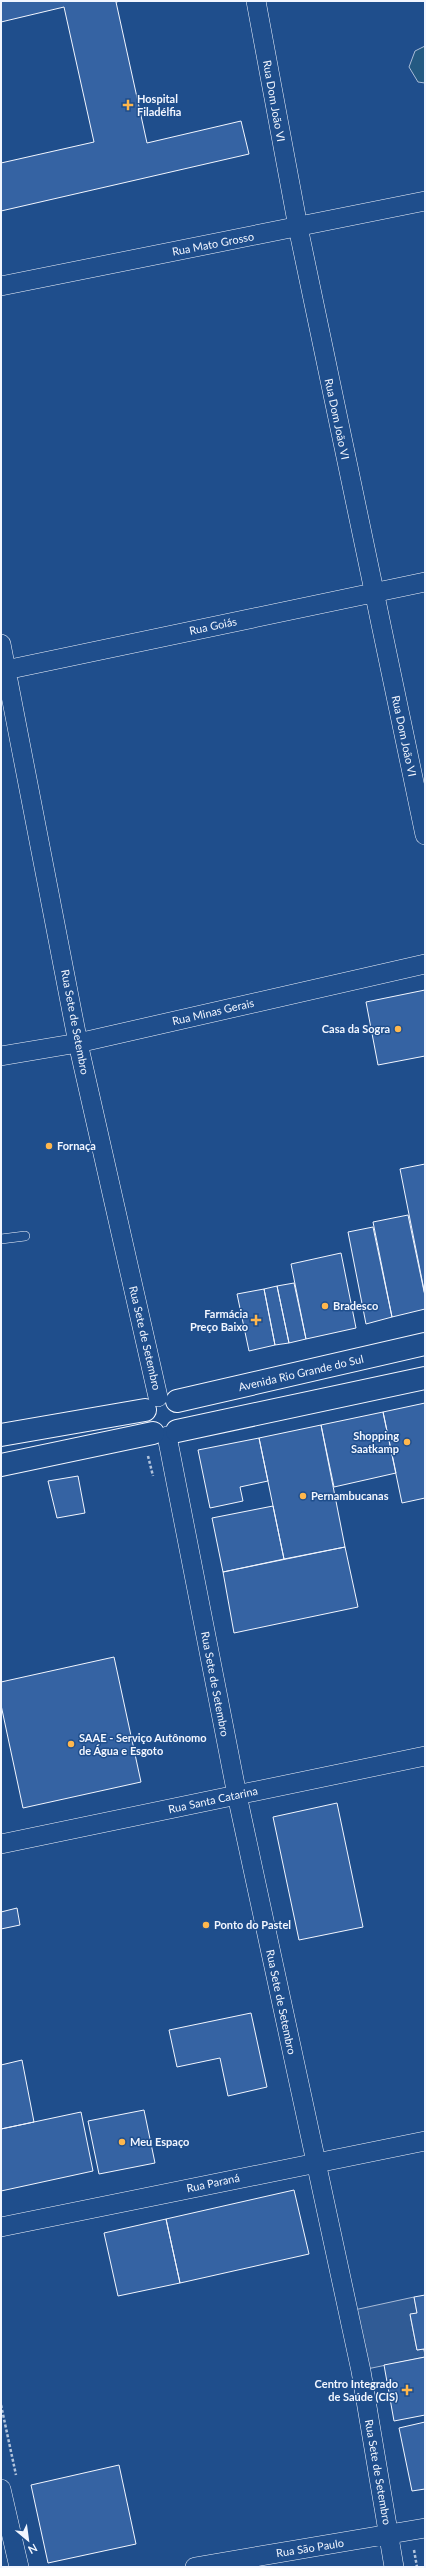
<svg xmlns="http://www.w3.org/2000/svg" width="426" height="2568" font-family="Lato,sans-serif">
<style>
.green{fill:#245a82;stroke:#a8bbd7}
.parking{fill:#305b95;stroke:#a8bbd7}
.building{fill:#3563a3;stroke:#f2f6ff}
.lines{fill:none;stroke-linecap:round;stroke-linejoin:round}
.lane-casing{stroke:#f2f6ff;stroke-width:10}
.street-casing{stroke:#f2f6ff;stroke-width:20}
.primary-casing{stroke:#f2f6ff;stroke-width:24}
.path{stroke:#b3c4dc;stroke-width:2.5;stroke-dasharray:3 2;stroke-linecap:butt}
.lane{stroke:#1f4e8c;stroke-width:9}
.street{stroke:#1f4e8c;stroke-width:19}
.primary{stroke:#1f4e8c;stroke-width:22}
.poi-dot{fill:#ffb74d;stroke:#1f4e8c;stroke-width:1.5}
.labels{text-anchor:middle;stroke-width:3;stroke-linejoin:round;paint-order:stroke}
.poi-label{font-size:11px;font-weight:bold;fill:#f2f6ff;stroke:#1f4e8c;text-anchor:start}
.street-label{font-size:11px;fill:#f2f6ff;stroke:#1f4e8c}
</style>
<rect width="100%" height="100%" fill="#1f4e8c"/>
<path class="green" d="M425 46V83L418 82 409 67 415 51Z"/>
<path class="parking" d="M414 2297 417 2313 410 2315 417 2350 424 2349 425 2357 367 2369 354 2310Z"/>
<path class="building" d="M1 1H121L116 2 147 143 241 121 249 154 1 211V163L94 142 64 7 1 22Z
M425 990V1056L378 1065 366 1002Z
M425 1164V1295L400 1169Z
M408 1215 425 1296V1309L392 1317 373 1222Z
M373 1227 392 1317 366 1324 348 1232Z
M341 1253 356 1328 306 1339 291 1264Z
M294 1283 306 1339 289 1343 277 1286Z
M277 1286 289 1343 275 1345 264 1289Z
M264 1289 275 1345 249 1351 237 1294Z
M425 1403V1498L402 1503 383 1412Z
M383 1412 396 1473 334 1487 321 1425Z
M321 1425 345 1547 284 1559 259 1438Z
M259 1438 268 1481 240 1487 243 1501 210 1508 198 1450Z
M78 1476 85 1513 57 1518 48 1481Z
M273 1506 284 1559 223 1572 212 1518Z
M345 1547 358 1607 234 1633 223 1572Z
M114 1657 141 1782 23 1808 1 1705V1682Z
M337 1803 363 1927 299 1940 273 1817Z
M17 1908 20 1925 1 1929V1912Z
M251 2013 267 2087 228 2096 220 2058 177 2067 169 2030Z
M22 2060 34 2122 1 2129V2065Z
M144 2110 155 2163 99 2174 88 2121Z
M81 2112 93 2171 1 2191V2129Z
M294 2190 309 2254 180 2283 166 2219Z
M166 2219 180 2283 118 2296 104 2233Z
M425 2295V2355L424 2349 417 2350 410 2314 417 2313 414 2297Z
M425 2357V2415L394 2421 384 2365Z
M425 2422V2489L412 2491 399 2428Z
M119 2465 136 2544 48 2563 31 2485Z"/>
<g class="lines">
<g class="lane-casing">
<path id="lane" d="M1 1239 25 1236"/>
</g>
<g class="street-casing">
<path id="street" d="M256 1 298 227 425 835
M1 286 425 201
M1 644 78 1043 158 1397
M1 671 425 582
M1 1056 78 1043 425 964
M167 1436 237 1795 361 2371 394 2567
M1 1844 425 1756
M1 2227 425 2141
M1 2489 19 2567
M195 2567 425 2528"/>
</g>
<g class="primary-casing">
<path id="primary" d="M177 1401 425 1344
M177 1431 425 1378
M1 1435 145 1410
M1 1465 153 1433"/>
</g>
<path class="path" d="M148 1456 153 1476
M1 2405 16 2475
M414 2550 417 2567"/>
<use href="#lane" class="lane"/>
<use href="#street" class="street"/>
<use href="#primary" class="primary"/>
</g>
<g class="poi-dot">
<path d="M126 99h4v4h4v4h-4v4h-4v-4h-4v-4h4z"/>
<circle cx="398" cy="1029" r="4"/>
<circle cx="49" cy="1146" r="4"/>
<circle cx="325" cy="1306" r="4"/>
<path d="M254 1314h4v4h4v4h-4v4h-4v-4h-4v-4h4z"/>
<circle cx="407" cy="1442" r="4"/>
<circle cx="303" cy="1496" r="4"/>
<circle cx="71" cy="1744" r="4"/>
<circle cx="206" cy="1925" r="4"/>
<circle cx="122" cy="2142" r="4"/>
<path d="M405 2384h4v4h4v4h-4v4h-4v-4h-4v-4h4z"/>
</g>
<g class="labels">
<g class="poi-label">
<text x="137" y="103">Hospital<tspan x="137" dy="13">Filadélfia</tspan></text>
<text x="390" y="1033" text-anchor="end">Casa da Sogra</text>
<text x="57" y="1150">Fornaça</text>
<text x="333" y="1310">Bradesco</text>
<text x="248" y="1318" text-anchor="end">Farmácia<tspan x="248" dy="13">Preço Baixo</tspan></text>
<text x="399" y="1440" text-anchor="end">Shopping<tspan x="399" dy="13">Saatkamp</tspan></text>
<text x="311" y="1500">Pernambucanas</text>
<text x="79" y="1742">SAAE - Serviço Autônomo<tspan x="79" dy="13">de Água e Esgoto</tspan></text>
<text x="214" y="1929">Ponto do Pastel</text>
<text x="130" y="2146">Meu Espaço</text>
<text x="398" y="2388" text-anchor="end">Centro Integrado<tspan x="398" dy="13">de Saúde (CIS)</tspan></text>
</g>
<g class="street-label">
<text transform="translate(274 101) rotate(80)" y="4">Rua Dom João VI</text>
<text transform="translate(213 244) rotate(-11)" y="4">Rua Mato Grosso</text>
<text transform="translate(337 419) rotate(78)" y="4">Rua Dom João VI</text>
<text transform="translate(213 626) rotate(-12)" y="4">Rua Goiás</text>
<text transform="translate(404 736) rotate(78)" y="4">Rua Dom João VI</text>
<text transform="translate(213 1012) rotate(-13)" y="4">Rua Minas Gerais</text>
<text transform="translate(75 1022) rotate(79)" y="4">Rua Sete de Setembro</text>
<text transform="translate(145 1338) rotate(77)" y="4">Rua Sete de Setembro</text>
<text transform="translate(301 1373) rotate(-13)" y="4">Avenida Rio Grande do Sul</text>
<text transform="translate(215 1684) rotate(79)" y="4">Rua Sete de Setembro</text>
<text transform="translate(213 1800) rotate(-12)" y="4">Rua Santa Catarina</text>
<text transform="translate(281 2002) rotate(78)" y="4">Rua Sete de Setembro</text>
<text transform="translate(213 2183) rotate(-12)" y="4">Rua Paraná</text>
<text transform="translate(378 2472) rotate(80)" y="4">Rua Sete de Setembro</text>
<text transform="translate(310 2548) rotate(-9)" y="4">Rua São Paulo</text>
</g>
</g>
<rect width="426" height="2568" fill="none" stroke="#f2f6ff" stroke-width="4"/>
<g transform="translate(28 2540) rotate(151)" stroke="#1f4e8c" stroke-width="3" paint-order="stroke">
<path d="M0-3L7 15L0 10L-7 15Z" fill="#f2f6ff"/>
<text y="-6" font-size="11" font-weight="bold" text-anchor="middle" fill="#f2f6ff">N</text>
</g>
</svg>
